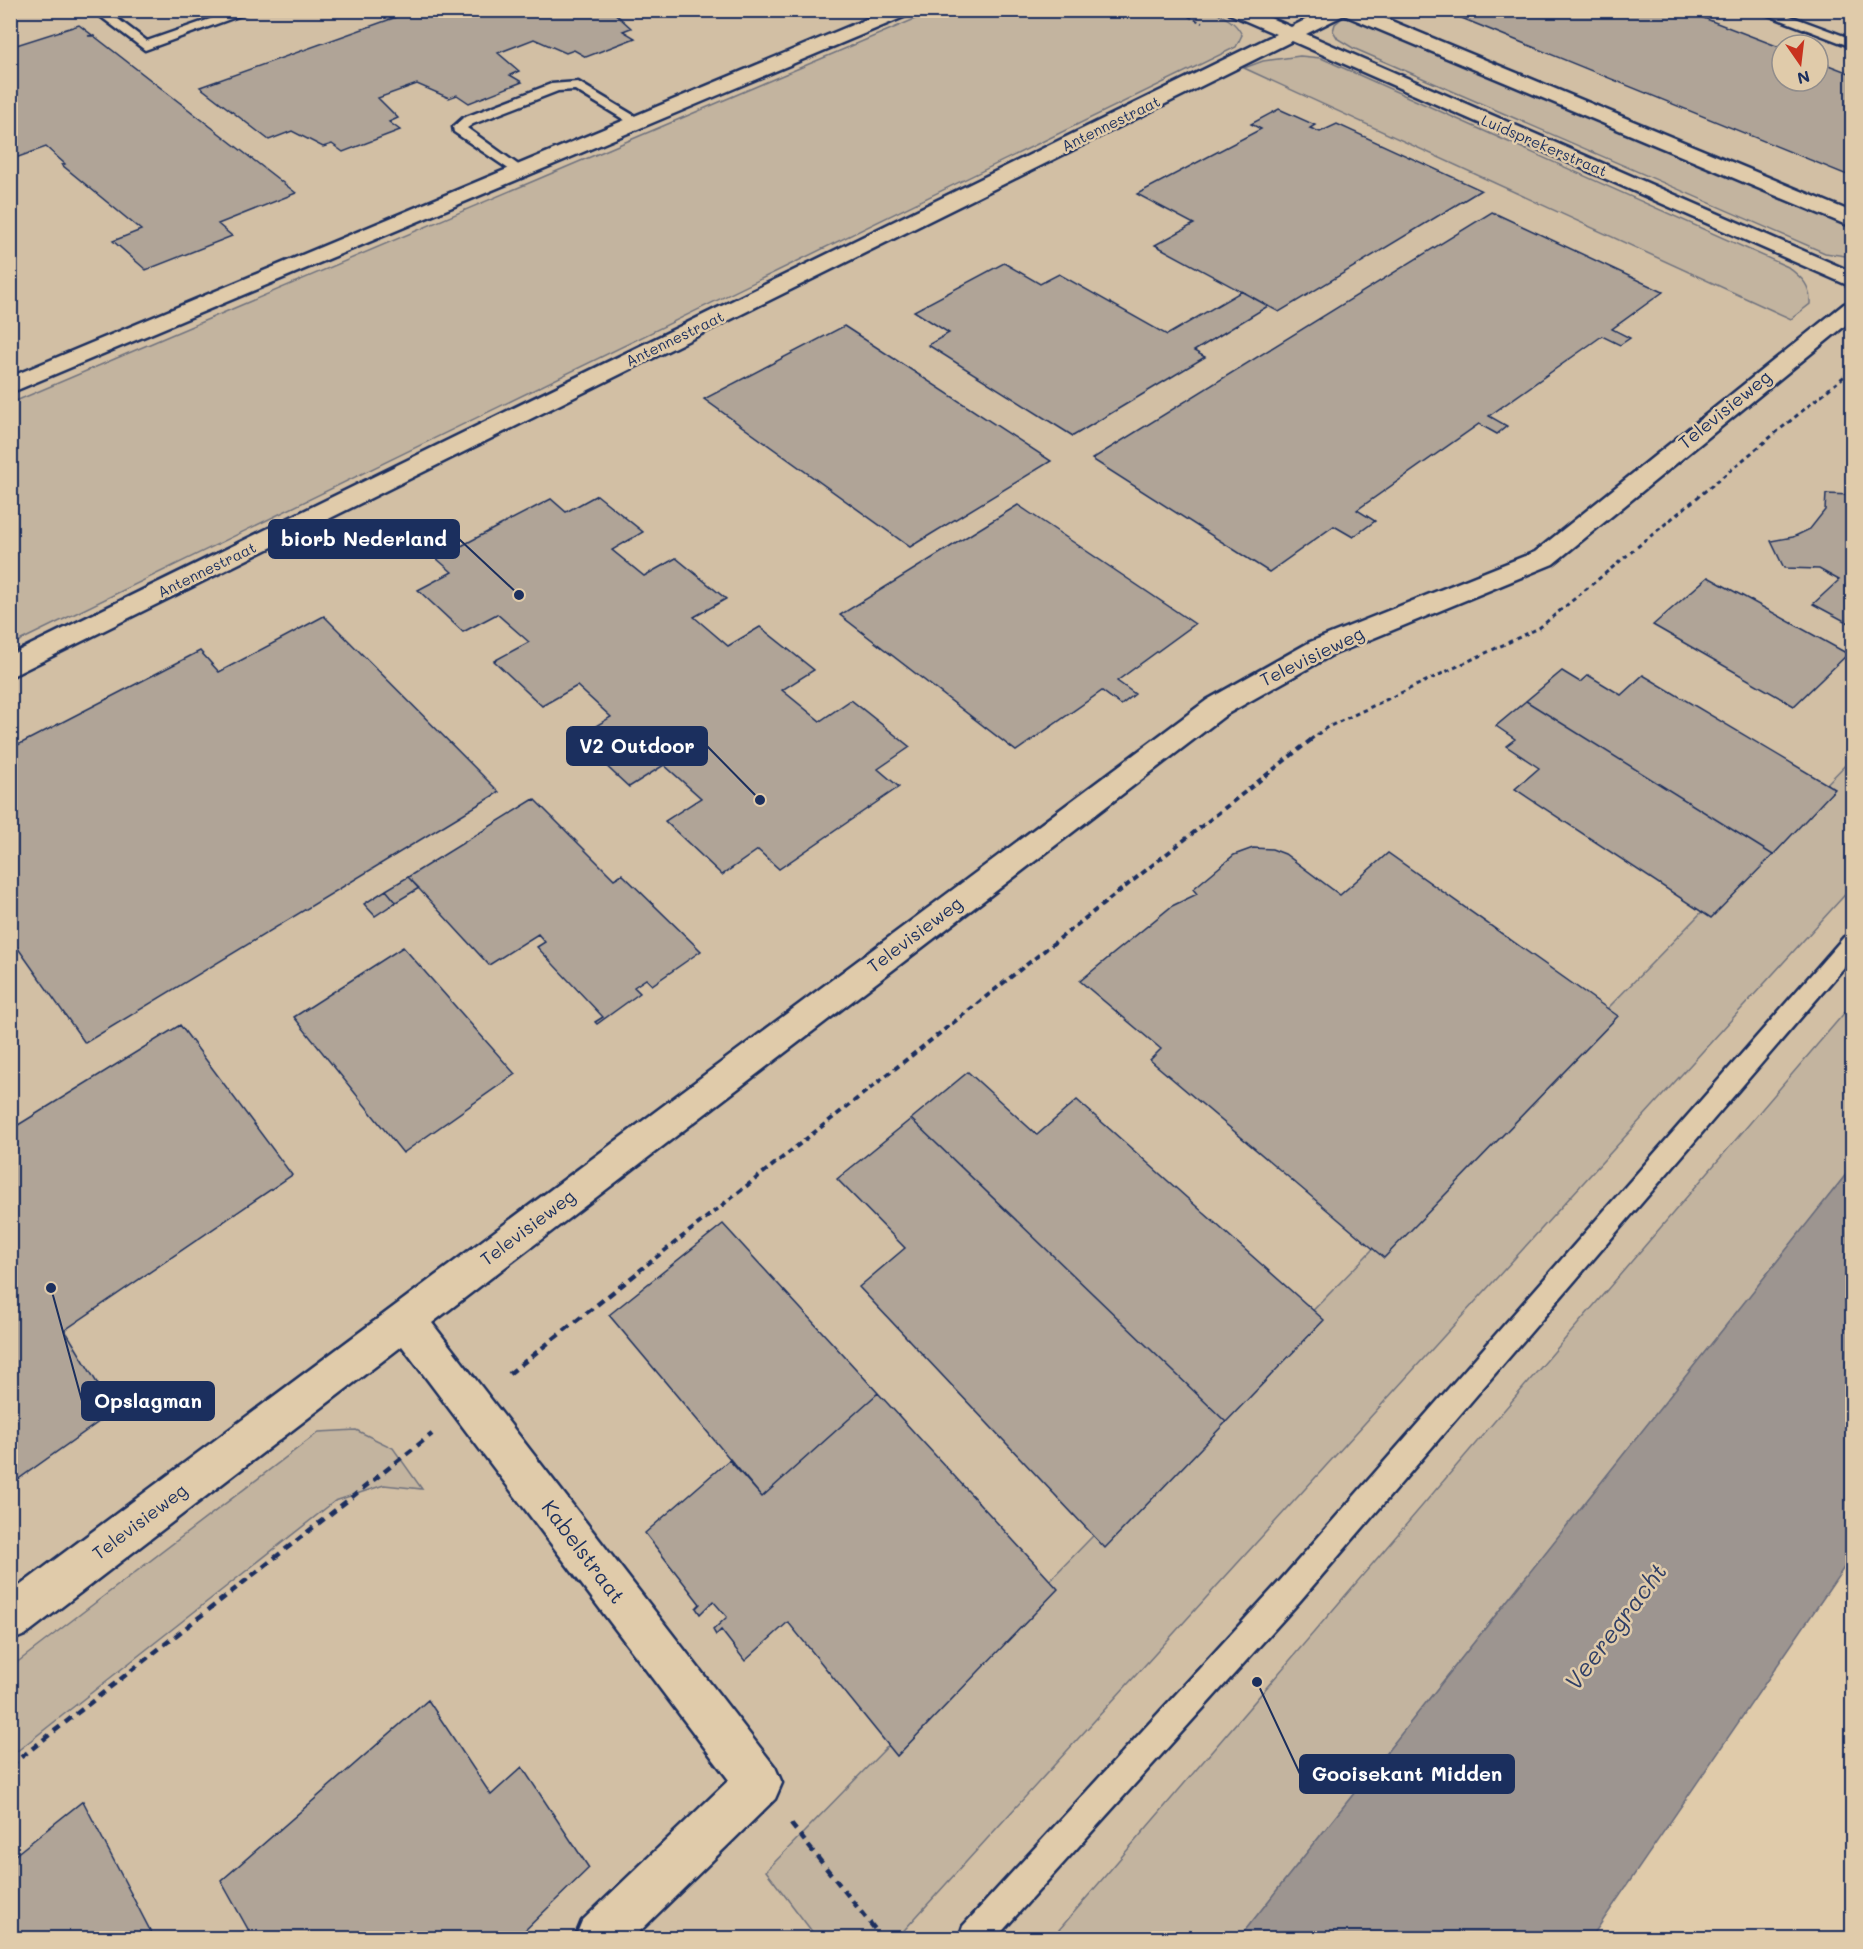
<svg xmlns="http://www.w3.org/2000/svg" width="1863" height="1949" font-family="Mali,sans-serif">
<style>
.built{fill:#d2bfa4;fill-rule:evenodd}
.green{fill:#c3b49f;stroke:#6f727e;stroke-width:1.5}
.water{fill:#9d9590;stroke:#696c7c;stroke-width:1.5}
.building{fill:#b0a497;stroke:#1b2f5e;stroke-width:1.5}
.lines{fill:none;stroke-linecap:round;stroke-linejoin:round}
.service-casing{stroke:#1b2f5e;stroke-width:5}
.minor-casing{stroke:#1b2f5e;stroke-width:5}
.tertiary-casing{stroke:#1b2f5e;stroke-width:5}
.path-far3{stroke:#1b2f5e;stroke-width:2;stroke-dasharray:4 3;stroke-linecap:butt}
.path-far2{stroke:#1b2f5e;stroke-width:3;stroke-dasharray:4.5 4;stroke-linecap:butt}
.path-far1{stroke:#1b2f5e;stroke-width:4;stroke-dasharray:6 4.5;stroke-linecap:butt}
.path{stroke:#1b2f5e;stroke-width:4.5;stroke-dasharray:8 6;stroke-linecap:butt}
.service{fill:#e0cbaa;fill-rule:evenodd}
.minor{fill:#e0cbaa;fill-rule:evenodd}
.tertiary{fill:#e0cbaa;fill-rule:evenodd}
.labels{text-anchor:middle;stroke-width:5;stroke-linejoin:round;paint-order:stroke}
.far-street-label{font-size:15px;fill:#1b2f5e;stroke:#e0cbaa}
.street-label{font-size:18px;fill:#1b2f5e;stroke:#e0cbaa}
.near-street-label{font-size:21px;fill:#1b2f5e;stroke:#e0cbaa}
.near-water-label{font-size:24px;font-style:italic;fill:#2e3e66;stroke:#e0cbaa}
.leader{fill:none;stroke:#1b2f5e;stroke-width:2}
.callout-dot{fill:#1b2f5e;stroke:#e0cbaa;stroke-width:2}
.callout{fill:#1b2f5e;stroke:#1b2f5e;stroke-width:2}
.callout-label{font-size:20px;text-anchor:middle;font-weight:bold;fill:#fff}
</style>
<rect width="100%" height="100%" fill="#e0cbaa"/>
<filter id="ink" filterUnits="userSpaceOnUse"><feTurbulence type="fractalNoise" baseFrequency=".0167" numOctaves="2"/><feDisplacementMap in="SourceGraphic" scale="12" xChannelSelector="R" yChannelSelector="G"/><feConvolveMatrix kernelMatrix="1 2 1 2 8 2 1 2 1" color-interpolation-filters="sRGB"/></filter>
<g filter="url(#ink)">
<path class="built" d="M11 11H1852V1207L1272 1938H11ZM1782 45H1818V81H1782Z"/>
<path class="green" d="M936 10 1211 11C1224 16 1236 22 1242 35L1236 47 11 645V403Z
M1347 14 1378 22 1852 226V257L1825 253 1353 48 1338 39 1333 31 1335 24Z
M1300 56 1321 58 1788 267C1802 278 1811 285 1810 304L1791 319 1244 68 1263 61Z
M1852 758V887L897 1938H817L766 1871Z
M1852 1004V1167L1239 1938H1052Z
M356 1430 393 1448 422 1489 384 1485 335 1501 11 1756V1667L319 1432Z"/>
<path class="water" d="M1852 1167V1556L1591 1938H1239Z"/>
<path class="building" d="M416 10H611L631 28 623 31 635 38 586 57 574 50 566 53 534 39 498 53 519 71 510 75 522 82 469 103 457 95 449 98 417 84 378 98 398 118 389 122 400 130 343 152 332 144 323 147 292 131 269 140 200 87Z
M676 10H704L688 17Z
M1442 10H1683L1782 48V81H1818V61L1852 74V177Z
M79 25 92 35 88 36H94L296 193 218 224 232 236 146 270 113 241 141 230 62 165 65 164 46 147 10 160V47Z
M1279 109 1315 125 1310 128 1320 132 1337 124 1481 190 1279 312 1155 245 1194 224 1137 194 1261 129 1251 124Z
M1492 212 1663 292 1612 329 1630 338 1620 345 1602 336 1489 416 1507 426 1497 434 1479 424 1357 510 1375 521 1353 537 1334 526 1269 572 1092 459Z
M1004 263 1040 284 1059 274 1167 335 1242 291 1268 306 1194 351 1205 357 1073 436 928 345 949 333 914 311Z
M844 326 1051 461 910 547 704 399Z
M1826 494 1852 495V625L1813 604 1839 580 1819 569 1784 568 1771 541 1793 537 1810 529 1825 510Z
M597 495 643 532 612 550 644 576 676 558 726 599 694 617 728 646 760 627 814 670 782 690 820 721 851 700 910 747 878 769 899 787 779 869 758 850 722 875 665 821 701 798 664 765 629 787 576 738 611 717 577 686 542 706 494 661 529 642 497 614 463 632 418 590 452 572 437 559 495 528 551 499 566 512Z
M1018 505 1195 624 1117 681 1135 694 1121 705 1102 691 1016 751 840 615Z
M1708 577 1848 654 1794 706 1653 625Z
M324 616 499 792 85 1043 10 937V749L200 651 219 672Z
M1562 671 1580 682 1588 675 1621 695 1643 675 1835 789 1773 855 1526 701Z
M1526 701 1773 855 1711 918 1515 789 1539 768 1506 746 1515 739 1496 726Z
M534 799 614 879 622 874 701 951 652 985 646 979 634 987 640 993 597 1024 595 1022 603 1017 537 947 545 942 538 934 489 965 408 877Z
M1253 848 1272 849 1285 854 1340 895 1388 853 1618 1016 1384 1258 1150 1060 1161 1049 1080 981 1172 906 1197 894 1193 889 1234 855Z
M408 877 419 888 396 902 386 890Z
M386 890 396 902 375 916 364 904Z
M403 947 515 1074 403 1153 294 1017Z
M180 1025 292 1175 65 1330 114 1411 10 1485V1130Z
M968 1072 1037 1135 1077 1100 1324 1320 1226 1422 911 1119Z
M911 1119 1226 1422 1105 1548 859 1287 905 1248 837 1179Z
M723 1224 878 1393 762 1497 609 1315Z
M878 1393 1058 1589 897 1756 788 1622 745 1661 721 1630 716 1635 713 1630 727 1617 713 1601 700 1614 696 1608 700 1604 645 1533 729 1460 762 1497Z
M428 1700 491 1795 522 1767 589 1868 517 1938H253L221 1881Z
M83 1801 154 1938H10V1859Z"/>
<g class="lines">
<g class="service-casing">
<path id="service" d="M92 10H106L147 41 236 10H255L145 50Z
M1755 10H1774L1852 39V47Z
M578 82 645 122 643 125H633L575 90 558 91 473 124 467 128 524 169 526 172 524 175 519 176 454 132 453 127 463 118 551 84Z
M1852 934V958L1299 1602 996 1938H959L963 1926 1279 1582 1844 937Z"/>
</g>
<g class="minor-casing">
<path id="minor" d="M1227 10H1252L1291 27 1325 10H1365L1852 212V225L1844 224 1344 15 1306 34 1852 272V287L1292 41 10 677V655L1276 34 1230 14Z
M1852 302V320L1553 564 1330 656 1227 714 432 1323 775 1767 782 1783 775 1799 633 1938H575L582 1921 729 1780 402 1346 25 1635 10 1641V1593L1207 700 1310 642 1535 552 1844 304Z"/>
</g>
<g class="tertiary-casing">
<path id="tertiary" d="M888 10H914L911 14 10 393V377Z"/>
</g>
<path class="path-far3" d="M1176 10 1202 23"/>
<path class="path-far2" d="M1310 740 1326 728 1539 628 1852 370"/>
<path class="path-far1" d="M639 1271 1312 739"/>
<path class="path" d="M509 1374 641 1270
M10 1766 432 1434
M791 1824 882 1938"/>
<use href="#service" class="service"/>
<use href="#minor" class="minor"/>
<use href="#tertiary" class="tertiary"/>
</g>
</g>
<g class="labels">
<g class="far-street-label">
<text transform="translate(1111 124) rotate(-26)" y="5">Antennestraat</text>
<text transform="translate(1544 146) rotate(23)" y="5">Luidsprekerstraat</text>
<text transform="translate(675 339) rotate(-26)" y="5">Antennestraat</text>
<text transform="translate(207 570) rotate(-26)" y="5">Antennestraat</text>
</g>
<g class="street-label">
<text transform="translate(1725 410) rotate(-39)" y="6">Televisieweg</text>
<text transform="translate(1312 657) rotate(-26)" y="6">Televisieweg</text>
<text transform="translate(915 935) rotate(-37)" y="6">Televisieweg</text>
<text transform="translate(528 1228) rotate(-37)" y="6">Televisieweg</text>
<text transform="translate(140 1522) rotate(-37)" y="6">Televisieweg</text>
</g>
<g class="near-street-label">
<text transform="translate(583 1552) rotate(53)" y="7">Kabelstraat</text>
</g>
<g class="near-water-label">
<text transform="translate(1616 1627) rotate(-53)" y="8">Veeregracht</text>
</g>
</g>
<path class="leader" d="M519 595L459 539M760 800L707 746M51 1288L82 1401M1257 1682L1300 1774"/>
<g class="callout-dot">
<circle cx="519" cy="595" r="6"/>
<circle cx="760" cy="800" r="6"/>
<circle cx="51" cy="1288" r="6"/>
<circle cx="1257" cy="1682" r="6"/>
</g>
<g class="callout">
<rect x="269" y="520" width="190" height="38" rx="6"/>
<rect x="567" y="727" width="140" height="38" rx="6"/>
<rect x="82" y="1382" width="132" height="38" rx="6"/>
<rect x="1300" y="1755" width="214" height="38" rx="6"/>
</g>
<g class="callout-label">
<text x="364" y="546">biorb Nederland</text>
<text x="637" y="753">V2 Outdoor</text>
<text x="148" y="1408">Opslagman</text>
<text x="1407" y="1781">Gooisekant Midden</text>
</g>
<rect width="1863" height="1949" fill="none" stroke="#e0cbaa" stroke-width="36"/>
<rect x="18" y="18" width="1827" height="1913" fill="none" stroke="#1b2f5e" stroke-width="2" filter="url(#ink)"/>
<g transform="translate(1800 63) rotate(166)"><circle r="28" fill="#e0cbaa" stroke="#918d8c" stroke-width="1.5"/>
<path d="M0-4.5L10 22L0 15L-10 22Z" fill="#c8321e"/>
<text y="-9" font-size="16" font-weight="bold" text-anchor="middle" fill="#1b2f5e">N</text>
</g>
</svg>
